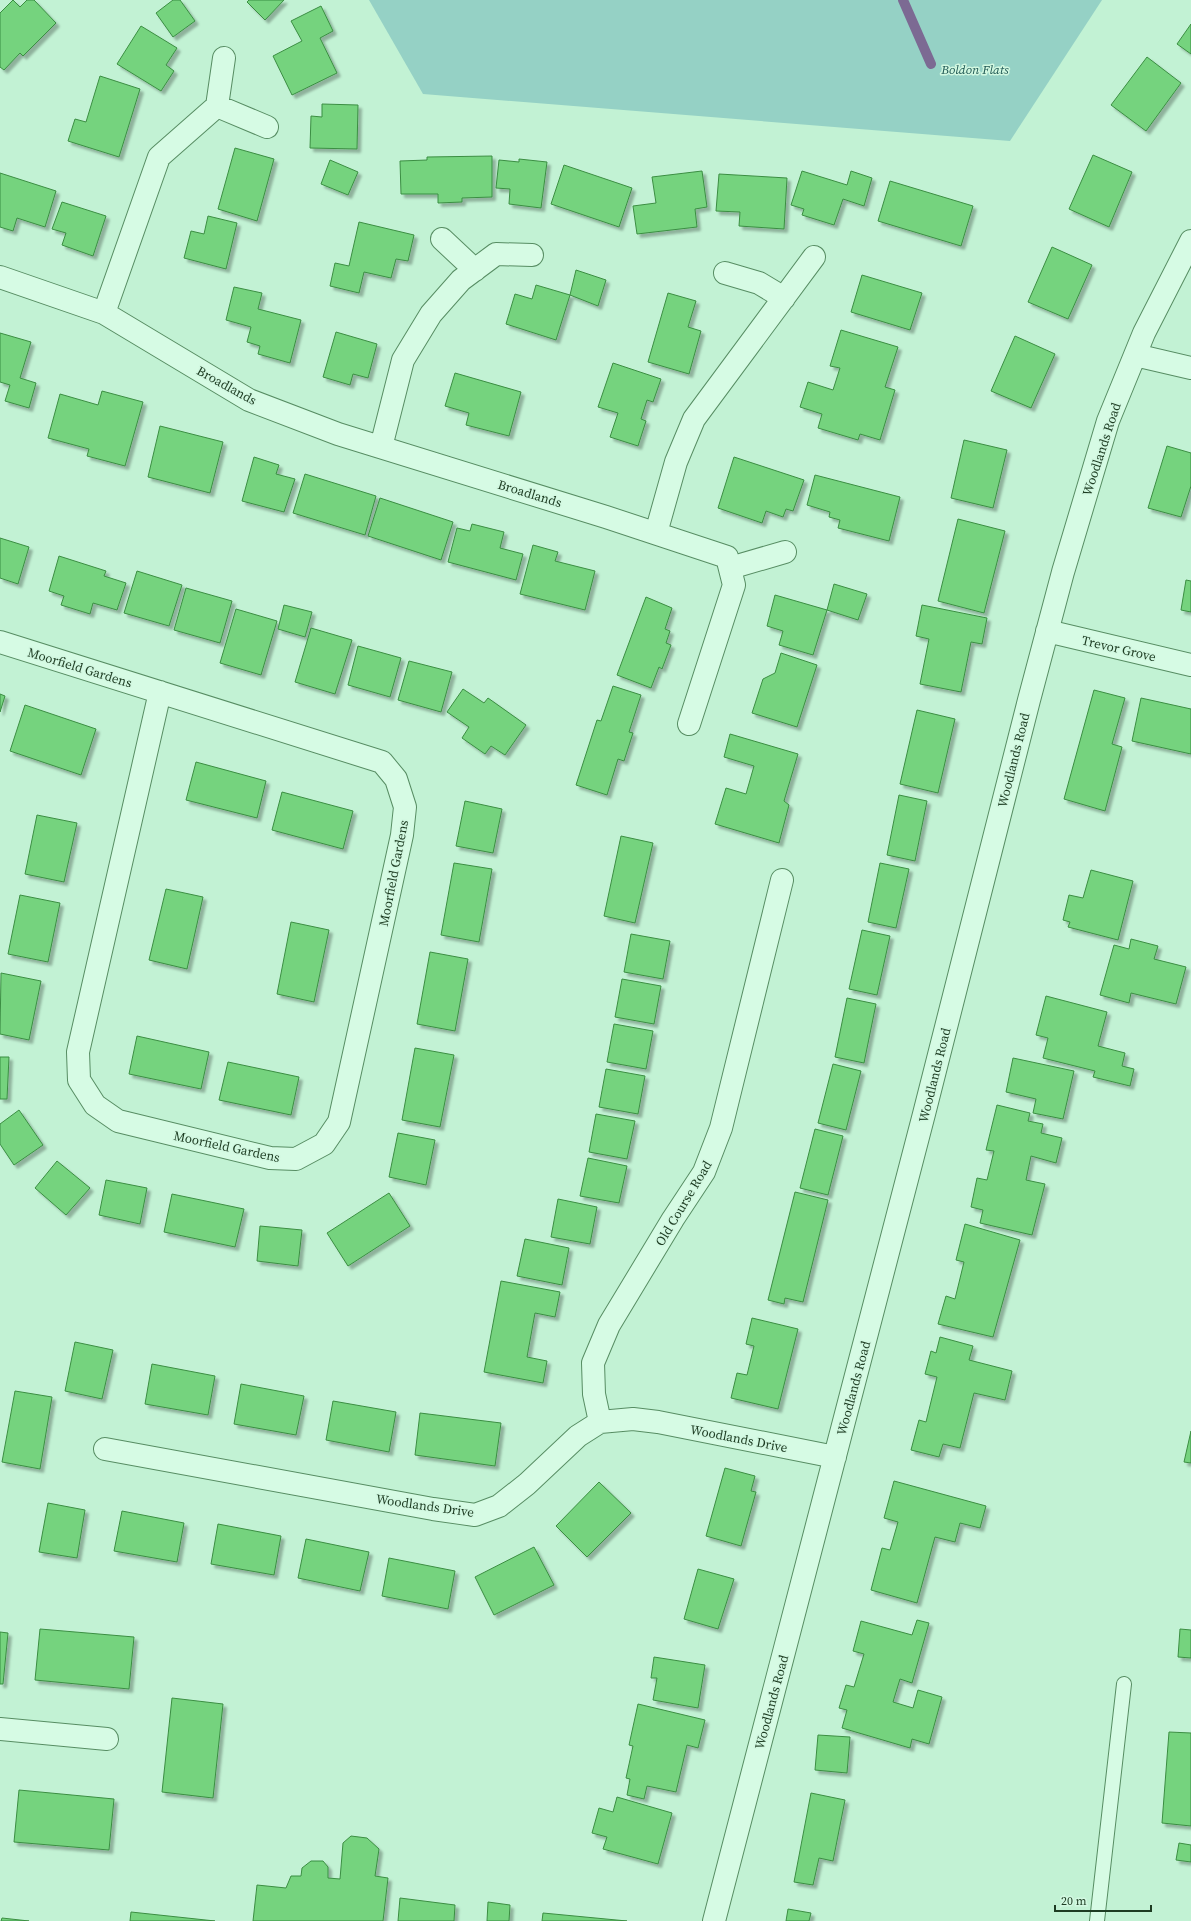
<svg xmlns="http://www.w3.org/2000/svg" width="1191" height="1921" font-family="'Source Serif 4',serif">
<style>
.green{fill:#95d1c5}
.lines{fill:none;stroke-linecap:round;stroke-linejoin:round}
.stream{stroke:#7c6a93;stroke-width:10}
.building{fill:#75d37e;stroke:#3b8e42;filter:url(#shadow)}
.lane-casing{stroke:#578d63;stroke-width:16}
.street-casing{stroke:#578d63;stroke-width:24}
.lane{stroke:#d6fbe4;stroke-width:14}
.street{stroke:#d6fbe4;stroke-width:22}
.labels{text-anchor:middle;stroke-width:3;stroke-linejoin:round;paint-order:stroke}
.park-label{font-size:13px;font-style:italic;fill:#225a56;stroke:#d2f8e1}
.street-label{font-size:13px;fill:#1d3c22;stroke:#d2f8e1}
</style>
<defs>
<filter id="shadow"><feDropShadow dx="3.5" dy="3.5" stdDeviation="1" flood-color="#0004"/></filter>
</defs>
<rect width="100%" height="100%" fill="#c2f2d4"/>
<path class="green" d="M369 0H1102L1010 141 423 94Z"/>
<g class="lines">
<path class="stream" d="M903 0 931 64"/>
</g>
<path class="building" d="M13 0 20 7 27 0H34L56 23 23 56 20 53 4 70 0 67V13Z
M173 0H180L195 21 173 37 156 13Z
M249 0H284L265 20 247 2Z
M321 6 333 31 320 38 337 73 292 95 273 56 302 41 291 21Z
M1191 24V54L1177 44Z
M141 26 177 48 166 65 174 71 161 91 117 64Z
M1147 57 1181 83 1146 131 1111 105Z
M100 76 140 89 119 157 68 141 75 119 86 122Z
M322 104 358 105 357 149 310 148 311 116 322 117Z
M235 148 274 159 257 221 218 209Z
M1093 155 1132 172 1109 227 1069 209Z
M492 156V197L462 198V202L438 203V194H401L400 161 427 160V157Z
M519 159 547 162 541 208 509 204 510 189 496 188 499 160 519 162Z
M330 160 358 172 348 195 321 184Z
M564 165 632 188 619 227 551 204Z
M702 171 707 207 695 209 697 227 637 234 633 206 656 203 652 177Z
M802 171 847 185 851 171 872 178 864 206 843 199 834 225 802 215 804 209 791 205Z
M0 173 56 191 45 227 17 218 13 231 0 227Z
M719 174 787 178 784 229 739 226 740 212 716 211Z
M890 181 973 206 961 246 878 221Z
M62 202 106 216 93 256 62 245 66 233 52 229Z
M208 216 237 223 226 269 184 258 191 231 204 234Z
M359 222 414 235 408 261 396 259 391 278 364 272 359 293 330 286 335 263 349 266Z
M1052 247 1092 265 1068 319 1028 302Z
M576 270 606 280 598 306 570 295Z
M862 275 922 293 910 330 851 312Z
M536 285 570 295 556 340 506 324 515 294 532 299Z
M234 287 262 293 258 309 301 320 290 363 258 354 260 346 247 342 251 327 226 320Z
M668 293 696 301 688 327 701 331 689 374 648 362Z
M841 330 898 347 885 387 895 390 880 440 860 434 858 440 818 428 822 414 800 407 808 382 833 390 840 368 830 366Z
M336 332 377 344 368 378 353 374 350 385 323 377Z
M0 333 31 342 20 378 36 383 29 408 5 401 10 385 0 382Z
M1015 336 1055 354 1031 408 991 391Z
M613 363 661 379 653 402 647 400 641 419 646 421 638 446 610 437 618 413 598 407Z
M455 373 521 392 509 436 466 425 469 413 445 406Z
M102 391 143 402 125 466 87 456 89 449 48 438 60 394 98 405Z
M160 426 223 442 210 493 148 477Z
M964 440 1007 450 993 508 951 498Z
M1167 446 1191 453V486L1181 517 1148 508Z
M254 457 279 465 276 474 295 479 284 512 242 501Z
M734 457 804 480 793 511 786 509 783 517 766 511 762 523 718 508Z
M305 474 376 496 365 535 293 513Z
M815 475 900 497 889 541 838 528 840 520 829 517 830 512 807 505Z
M380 498 453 522 441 560 368 536Z
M958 519 1005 531 984 613 938 601Z
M472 524 504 532 500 548 523 554 516 580 448 562 457 528 470 531Z
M0 538 29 547 18 584 0 578Z
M533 545 558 552 555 561 595 571 585 610 520 594Z
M59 556 106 571 104 576 126 583 117 610 93 603 90 614 61 605 64 596 49 591Z
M137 571 182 585 169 626 124 613Z
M1186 580 1191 581V612L1181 610Z
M834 584 867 594 858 620 827 610Z
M186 588 232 601 220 643 174 630Z
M775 595 827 610 813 655 779 645 783 631 767 626Z
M646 597 672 608 665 629 670 631 666 643 671 645 662 669 659 667 651 688 617 675Z
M284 605 312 612 305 637 278 629Z
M922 605 987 618 982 644 971 642 961 692 920 684 929 639 916 636Z
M236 609 277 621 261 675 220 663Z
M311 628 352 640 335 694 295 682Z
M358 646 401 658 390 697 348 685Z
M781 653 817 665 797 727 752 713 763 679 775 673Z
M409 661 452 672 441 712 398 700Z
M613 686 641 695 629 732 633 733 624 761 618 759 607 795 576 785 597 720 601 721Z
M463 689 484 703 488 698 526 725 505 755 491 746 485 754 462 738 469 727 447 712Z
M1094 690 1125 698 1112 744 1122 747 1105 811 1064 799Z
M0 694 5 696 0 712Z
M1141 698 1191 709V754L1132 741Z
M25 705 96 729 81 775 10 751Z
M917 710 955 719 938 793 900 784Z
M730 734 798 754 784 801 789 805 779 843 715 824 726 788 746 794 754 766 724 757Z
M196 762 266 781 257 818 186 800Z
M282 792 353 811 343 849 272 830Z
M899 795 927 801 915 861 887 855Z
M465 801 502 809 493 853 456 846Z
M37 815 77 823 64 882 25 874Z
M621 836 653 843 635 923 604 916Z
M454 863 492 869 479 942 441 935Z
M880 863 909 869 896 928 868 922Z
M1091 870 1133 881 1118 940 1068 927 1070 922 1063 920 1069 895 1083 898Z
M166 889 203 897 187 969 149 960Z
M20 895 60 903 48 962 8 954Z
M291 922 329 930 314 1002 277 994Z
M862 930 890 936 877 995 849 989Z
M631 934 670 941 663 979 624 972Z
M1131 939 1158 946 1154 959 1186 967 1176 1004 1131 993 1129 1003 1100 995 1114 945 1129 949Z
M430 952 468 959 455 1031 417 1024Z
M1 973 41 981 29 1040 0 1034Z
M622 979 661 986 654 1024 615 1017Z
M1046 996 1107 1012 1098 1046 1125 1053 1122 1066 1134 1069 1130 1086 1093 1077 1095 1071 1043 1058 1048 1038 1036 1035Z
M847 998 876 1004 864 1063 835 1057Z
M614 1024 653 1031 646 1069 607 1062Z
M137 1036 209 1052 201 1089 129 1074Z
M415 1048 454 1055 440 1127 402 1120Z
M0 1057H9L7 1099H0Z
M1013 1058 1074 1071 1063 1119 1033 1113 1036 1099 1006 1092Z
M228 1062 299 1077 291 1115 219 1100Z
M833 1064 861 1071 846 1130 818 1123Z
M606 1069 645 1076 638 1114 599 1107Z
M997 1105 1030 1113 1028 1121 1043 1124 1041 1133 1062 1138 1056 1163 1031 1156 1026 1180 1045 1184 1032 1235 980 1223 983 1210 971 1207 977 1178 987 1180 994 1151 986 1150Z
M19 1110 43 1145 14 1165 0 1144V1124Z
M596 1114 635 1121 627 1159 589 1152Z
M815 1129 843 1136 828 1195 800 1188Z
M398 1133 435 1140 426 1185 389 1177Z
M588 1158 627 1166 619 1203 580 1196Z
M57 1161 90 1188 66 1215 35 1188Z
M106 1180 147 1188 140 1224 99 1215Z
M795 1192 828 1200 803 1302 785 1298 784 1304 768 1300Z
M389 1193 410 1226 348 1266 327 1233Z
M172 1194 244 1209 235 1247 164 1232Z
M558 1199 597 1207 590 1244 551 1237Z
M965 1224 1020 1240 993 1337 938 1324 946 1296 955 1299 964 1262 956 1260Z
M260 1226 302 1230 298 1266 257 1261Z
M525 1239 569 1248 562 1285 517 1276Z
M501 1281 560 1292 555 1317 535 1313 527 1357 547 1361 543 1383 484 1372Z
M752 1318 798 1329 778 1409 731 1398 737 1373 747 1375 754 1346 746 1344Z
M940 1337 973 1346 969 1360 1012 1371 1005 1400 974 1393 960 1448 943 1444 939 1457 911 1450 919 1420 926 1422 937 1377 925 1374 931 1351 936 1353Z
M75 1342 113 1350 102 1399 65 1391Z
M152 1364 215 1376 208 1415 145 1404Z
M241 1384 304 1396 296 1435 234 1424Z
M15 1391 52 1397 40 1469 2 1462Z
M333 1401 396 1412 389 1452 326 1440Z
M420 1413 501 1423 495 1466 415 1455Z
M1191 1431V1463L1184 1462Z
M725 1468 755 1476 751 1491 756 1492 741 1546 706 1536Z
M894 1481 986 1506 980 1528 960 1523 955 1542 935 1537 917 1603 871 1590 882 1548 890 1550 898 1522 884 1518Z
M599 1482 631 1513 587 1557 556 1526Z
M48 1503 85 1510 77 1558 39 1552Z
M122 1511 184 1523 177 1562 114 1551Z
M218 1524 281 1536 274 1575 211 1564Z
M306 1539 369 1552 360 1591 298 1578Z
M534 1547 554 1585 494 1615 475 1577Z
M389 1558 455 1571 448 1609 382 1596Z
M698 1569 734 1579 718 1629 684 1619Z
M917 1620 929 1623 912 1683 900 1679 893 1702 913 1708 918 1690 942 1697 929 1744 912 1739 910 1748 842 1728 847 1710 839 1708 846 1685 854 1687 864 1654 853 1651 861 1621 912 1635Z
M40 1629 134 1637 129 1689 35 1680Z
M1180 1629 1191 1630V1658L1178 1657Z
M0 1632 8 1633 3 1684H0Z
M654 1657 705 1665 698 1708 653 1700 657 1678H651Z
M172 1698 223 1704 213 1798 162 1792Z
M638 1704 705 1720 698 1748 687 1745 676 1792 647 1786 644 1799 627 1795 630 1779 626 1778 633 1746 629 1745Z
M1169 1732 1191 1733V1826L1162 1823Z
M818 1735 850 1737 847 1773 815 1770Z
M19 1790 114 1799 109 1850 14 1842Z
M811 1793 845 1800 833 1861 819 1858 813 1885 794 1882Z
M617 1797 672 1813 658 1864 603 1849 607 1837 592 1833 599 1808 613 1812Z
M351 1836 367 1838 379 1849 375 1876 388 1878 383 1921H253L257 1885 286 1888 291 1876H301L302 1868 311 1861H323L328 1867V1878L340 1879 343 1843Z
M1179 1843 1191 1845V1862L1176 1860Z
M400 1898 455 1905 454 1921H398Z
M488 1902 510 1905 509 1921H487Z
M788 1909 811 1913 809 1921H786Z
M131 1912 215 1921H130Z
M543 1913 627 1921H542Z
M2 1918 29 1921H1Z"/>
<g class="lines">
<g class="lane-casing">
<path id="lane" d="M1097 1921 1124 1684"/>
</g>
<g class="street-casing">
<path id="street" d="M217 106 267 127
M442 239 475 270
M725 273 759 283 784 298
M0 277 104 313 249 400 338 434 606 517 727 557 734 585 689 724
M104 313 159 157 217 106 224 58
M1135 355 1191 368
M381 447 403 360 431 314 461 280 496 254 532 255
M656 533 676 462 694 419 814 257
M730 568 785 552
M1047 631 1191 665
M0 642 382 762 396 779 405 807 402 835 339 1122 324 1144 296 1159 270 1158 118 1121 95 1105 79 1080 78 1052 160 692
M600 1422 594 1394 593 1363 609 1325 673 1219 704 1172 721 1128 782 880
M105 1449 433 1509 475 1515 499 1506 527 1484 578 1436 600 1422 633 1419 658 1422 835 1457
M0 1729 107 1739
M714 1921 924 1114 1029 700 1063 572 1108 421 1144 333 1191 241"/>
</g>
<use href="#lane" class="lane"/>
<use href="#street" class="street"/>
</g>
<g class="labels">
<g class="park-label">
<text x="975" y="74">Boldon Flats</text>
</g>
<g class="street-label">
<text transform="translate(227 385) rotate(29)" y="5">Broadlands</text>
<text transform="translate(1101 449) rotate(-72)" y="5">Woodlands Road</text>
<text transform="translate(530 493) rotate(17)" y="5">Broadlands</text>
<text transform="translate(1119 648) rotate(13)" y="5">Trevor Grove</text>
<text transform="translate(80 667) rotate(17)" y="5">Moorfield Gardens</text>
<text transform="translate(1013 760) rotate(-76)" y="5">Woodlands Road</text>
<text transform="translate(393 873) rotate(-79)" y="5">Moorfield Gardens</text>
<text transform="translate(934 1075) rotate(-76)" y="5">Woodlands Road</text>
<text transform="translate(227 1146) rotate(12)" y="5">Moorfield Gardens</text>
<text transform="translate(683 1203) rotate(-59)" y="5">Old Course Road</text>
<text transform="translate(853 1388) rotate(-75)" y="5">Woodlands Road</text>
<text transform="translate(739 1438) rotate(11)" y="5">Woodlands Drive</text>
<text transform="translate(425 1505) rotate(8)" y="5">Woodlands Drive</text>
<text transform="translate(771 1702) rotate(-75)" y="5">Woodlands Road</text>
</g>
</g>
<path d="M1055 1905v6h96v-6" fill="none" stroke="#1d3c22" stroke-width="2"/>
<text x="1061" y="1905" font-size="12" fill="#1d3c22" stroke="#d2f8e1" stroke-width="3" paint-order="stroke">20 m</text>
</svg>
